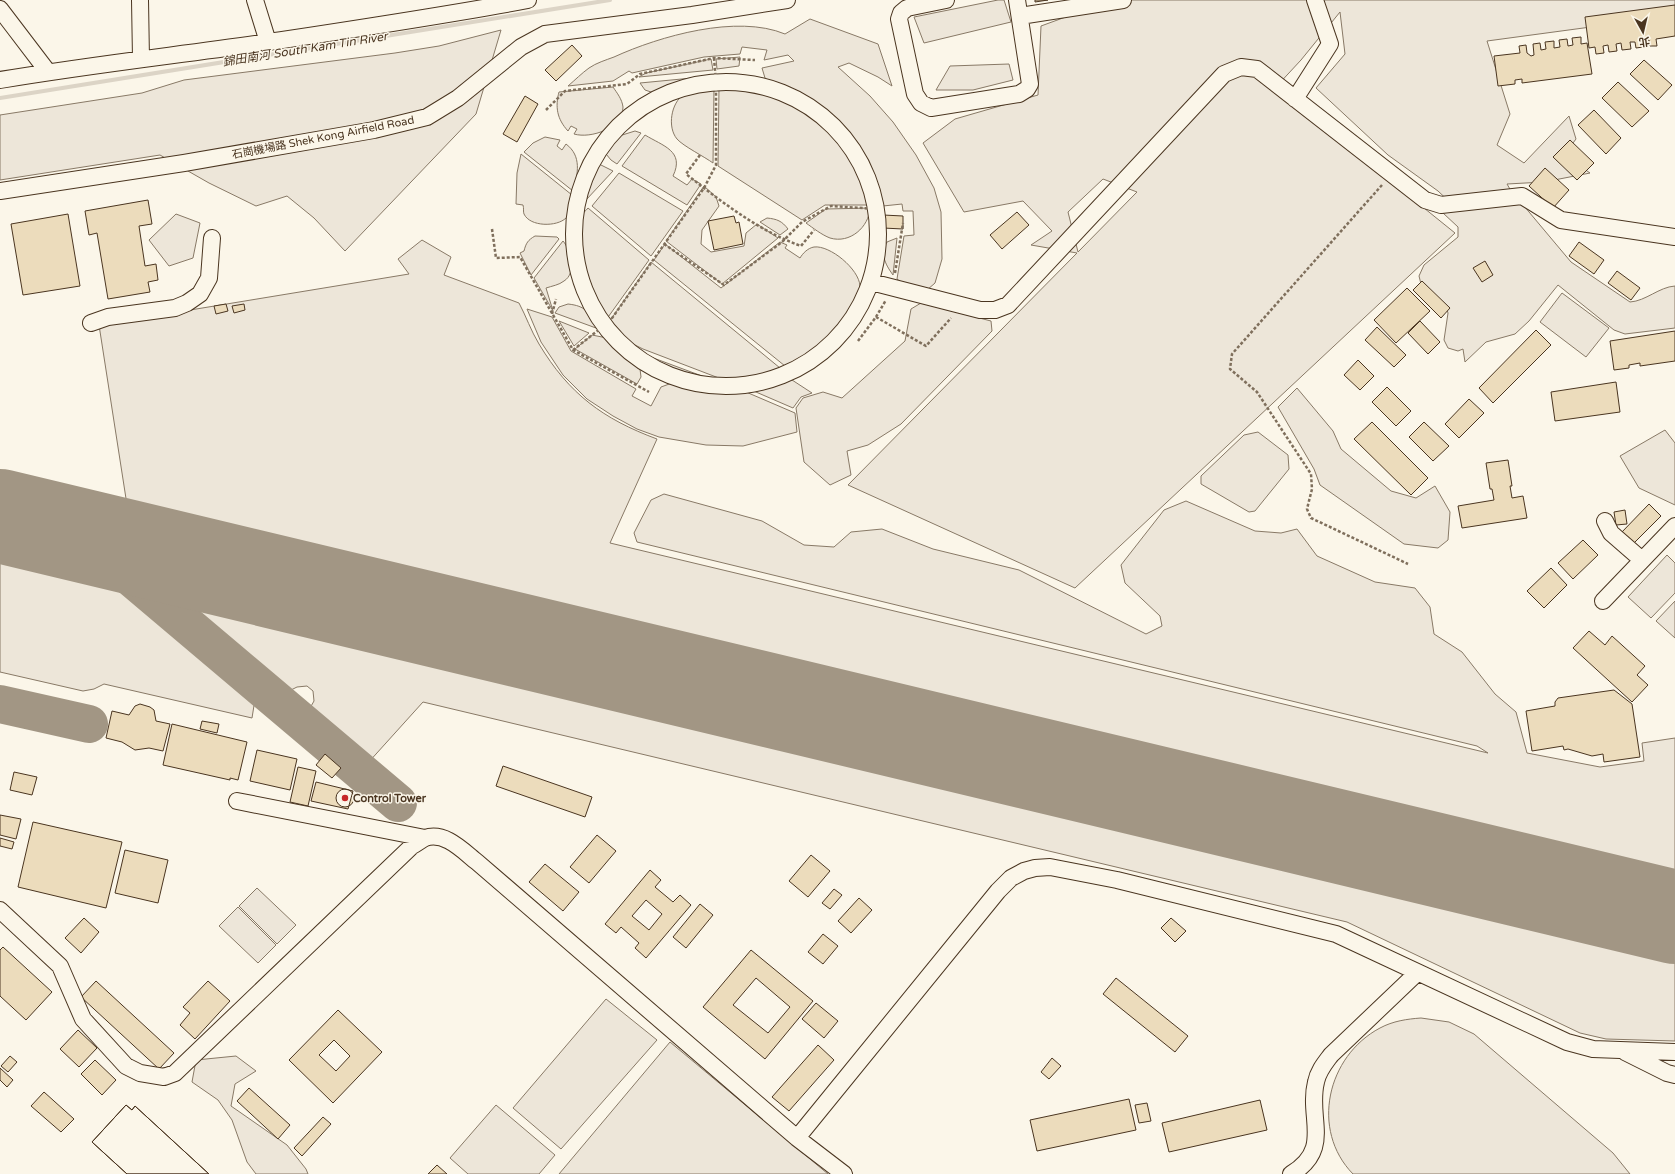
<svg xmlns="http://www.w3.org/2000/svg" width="1675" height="1174" font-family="'Varela Round','Noto Sans TC',sans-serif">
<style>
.green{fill:#ede6d9;stroke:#887966;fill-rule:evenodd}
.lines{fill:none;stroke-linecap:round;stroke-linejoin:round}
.stream{stroke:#dcd4c6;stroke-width:4}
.taxiway{stroke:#a29684;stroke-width:38}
.runway{stroke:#a29684;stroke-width:94}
.building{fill:#ecdcbc;stroke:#4a3520;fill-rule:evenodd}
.minor-casing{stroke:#4a3520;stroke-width:18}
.path{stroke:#7f6f5c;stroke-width:2.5;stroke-dasharray:3 2;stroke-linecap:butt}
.minor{stroke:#fbf6e9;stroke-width:16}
.poi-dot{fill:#c62828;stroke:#fbf6e9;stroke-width:1.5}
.labels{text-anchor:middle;stroke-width:3;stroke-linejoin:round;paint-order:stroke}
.street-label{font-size:11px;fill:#4a3520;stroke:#fbf6e9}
.poi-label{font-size:11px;font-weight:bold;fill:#4a3520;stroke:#fbf6e9;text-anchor:start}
.water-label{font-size:12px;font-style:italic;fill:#4a3520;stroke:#fbf6e9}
</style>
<rect width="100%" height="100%" fill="#fbf6e9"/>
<path class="green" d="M998 0H1004L1011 22 924 43 914 17Z
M1112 0H1675V10L1628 22 1487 41 1510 114 1497 145 1524 163 1569 116 1576 139 1564 155 1590 173 1544 182 1507 184 1518 203 1524 206 1571 262 1630 302C1646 301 1659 287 1675 286V328L1625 334 1614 330 1558 285 1529 321 1515 334 1486 342 1465 362 1463 349 1458 351 1448 348 1444 340 1448 313 1446 307 1421 284 1419 276 1424 265 1458 237V227L1443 213 1454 206 1438 191 1388 155 1316 88 1345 54 1340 12 1301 60 1275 88 1455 233 1075 588 848 485 1077 253 1031 245 1052 231 1023 201 964 212 923 143 955 119 1038 95 1041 26ZM1103 179 1137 192 1078 252 1068 212Z
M810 19 878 44 892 86 878 77 849 63 838 67 870 96 893 122 916 155 934 188 941 212 942 259 935 283 927 290 902 283 897 279 904 236 914 235 913 211H903L902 204 883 206 869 163 848 133 827 111 805 96 773 85 765 78 762 68 794 61 788 55 764 60 767 50 742 47 740 54 704 57 632 73 629 71 613 81 568 86C575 80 582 73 589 68 596 63 606 60 614 57 660 36 737 14 785 34Z
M501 30 476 114 345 251 314 218 287 196 256 206 209 183 160 155 0 180V115L142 93 184 80 395 53 439 46Z
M740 57 739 66 717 69 716 59Z
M711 59 713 70 639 77 646 73Z
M1009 64 1013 80 973 90H936L950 66Z
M713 76 714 78 687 81 658 92H651L645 90 640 83Z
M613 87C617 93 622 99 623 107 623 128 591 139 574 134L577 129 571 126 568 131C557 119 555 107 559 92Z
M719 87C742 89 767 92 788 102 829 123 857 161 869 205H825L802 220 718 166Z
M714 88 713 163C705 157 683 146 677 139 667 127 671 103 684 94 692 89 705 89 714 88Z
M635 131 641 133 617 164 611 160 606 154 607 148 619 136Z
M645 135C663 146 685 151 673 176L687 185 692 179 701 184 687 205 622 166Z
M545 137 560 140 557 146 562 150 566 144C582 156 578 174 573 191L524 152 533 143Z
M521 154 572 195C571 202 572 213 566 218 557 227 530 227 524 214 523 212 524 208 523 205L516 204 517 173Z
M599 164 613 171 586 200C587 187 590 177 597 165Z
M619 173 683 211 651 256 592 206Z
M704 186 716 197 719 206 702 230 701 244 711 252 744 246 746 233 757 224 778 238 722 284 666 241Z
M588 208 649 260 606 320C589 296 582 267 580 239 579 232 578 224 580 217 581 214 586 211 588 208Z
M870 208C869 227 850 244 830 238 822 235 813 228 806 223L826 209Z
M176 214 200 223 193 258 169 266 149 240Z
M767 218C777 219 782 221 788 229L780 235 760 222Z
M535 236 557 237 559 239 531 275 520 253 524 251C526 243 528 240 535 236Z
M897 238 893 275C885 264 880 254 887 242Z
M422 240 451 257 444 275 519 303C526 316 531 331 539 344 569 394 603 419 657 439L610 543 1488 753 1477 746 637 542 634 533 651 500 664 494 762 521 804 545 834 547 851 532 882 529 933 549 1019 570 1146 634 1162 626 1160 616 1125 583 1121 565 1164 510 1186 501 1255 531 1281 533 1297 529 1317 556 1375 582 1415 588 1430 607 1434 634 1462 652 1495 694 1516 712 1527 753 1600 767 1644 761 1642 743 1675 738V875L127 505 99 325 409 274 398 259Z
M563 241C571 250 577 273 564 281 559 285 552 286 546 288L553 311 534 278Z
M780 242 787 245 785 248 800 258C803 253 808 248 814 247 830 245 859 269 860 286 860 307 824 345 807 355 800 359 792 363 785 366L654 260 665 244 721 288Z
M651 262 780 368 764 374 743 379 724 380 643 349 627 341 609 322Z
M1562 293 1609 328 1586 357 1540 322Z
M921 303 991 321 992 331 901 424 868 445 847 451 851 475 830 485 804 462 796 408 803 398 823 392 842 398 905 341 911 309Z
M568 304C586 306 588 312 598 326L596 328 555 313 559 307Z
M527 309 552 317 571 351 636 389 632 396 651 406 661 387 672 383 714 390 739 389 795 413 797 432 743 446 706 445 659 437 637 429 613 416 587 399 563 375 541 342Z
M559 321 589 333 574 346Z
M592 335 607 338 634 361 640 369 641 377 637 384 575 349Z
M640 353 710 379C684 376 662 367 640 353Z
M789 378 812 393 801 397 793 408 749 389 770 385Z
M1297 388 1333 431 1341 449 1391 491 1416 498 1435 486 1450 512 1448 540 1438 548 1404 544 1320 485 1314 469 1278 407Z
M1665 430 1675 443V505L1639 488 1620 456Z
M1258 432 1288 455 1289 469 1255 511 1249 512 1201 484V476L1244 435Z
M0 552 123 581 256 693 252 718 104 684 94 689 83 691 0 672Z
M1667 555 1675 563V593L1651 618 1628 597Z
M158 589 1675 952V1041L1606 1039 1580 1033 1347 922 423 702 367 764 306 715 314 701 313 691 307 686 297 687 283 694Z
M1675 601V638L1656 621Z
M257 888 296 925 277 944 239 906Z
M238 907 276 945 258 963 219 926Z
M606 999 657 1040 561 1149 513 1108Z
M1421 1018 1449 1022 1474 1034 1613 1153 1630 1174H1353C1310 1130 1327 1056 1380 1028 1393 1021 1407 1019 1421 1018Z
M670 1042 828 1174H559Z
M236 1056 256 1071 235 1084 231 1106 287 1145 306 1169 308 1174H256L247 1162 232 1120 218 1100 192 1082 196 1060Z
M496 1105 555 1155 539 1174H468L450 1158Z"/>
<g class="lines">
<path class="stream" d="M0 98 610 0"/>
<path class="taxiway" d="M82 536 398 803
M0 704 89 724"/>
<path class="runway" d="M0 516 1675 917"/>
</g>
<path class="building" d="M1035 0H1048L1035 2Z
M1675 5V36L1656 39 1657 46H1650L1649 40 1642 41 1643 47 1636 48 1635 42H1630L1631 49 1622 50 1621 43 1616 44 1617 51 1609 52 1608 45 1603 46 1604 53 1596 54 1595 47 1589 48 1585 17Z
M1581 37V44L1587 43 1592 74 1522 83V79L1515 80V84L1498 86 1494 56 1520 53 1519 46 1526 45 1527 53 1531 56 1534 55 1533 44 1540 43 1541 50 1546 49 1545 42 1554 41V48L1560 47 1559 40 1567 39 1568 46 1573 45 1572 38Z
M572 45 582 56 556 81 545 70Z
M1644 60 1672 85 1658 100 1630 74Z
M1618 82 1649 111 1632 127 1602 98Z
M525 96 538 104 517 142 503 134Z
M1594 110 1621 138 1606 154 1578 125Z
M1570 140 1594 163 1577 180 1553 157Z
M1545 168 1569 190 1553 208 1529 186Z
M148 200 152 224 139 226 145 266 156 264 158 280 148 282 150 292 108 299 97 233 89 235 85 211Z
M1017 212 1029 225 1002 249 990 235Z
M68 214 80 286 23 295 11 224Z
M883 215 903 216V229L883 228Z
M734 216 736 223 739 222 743 244 714 250 708 221Z
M1579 242 1604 260 1594 274 1569 256Z
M1485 261 1493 275 1482 282 1473 268Z
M1617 271 1640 288 1631 300 1608 283Z
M1422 281 1450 308 1441 318 1413 290Z
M1407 288 1430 311 1396 343 1374 320Z
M226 304 228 311 216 314 214 306Z
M244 304 245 310 234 313 232 306Z
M1420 321 1440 342 1428 354 1408 333Z
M1377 327 1406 355 1394 367 1365 340Z
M1536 330 1551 345 1493 403 1479 388Z
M1675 331V361L1640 366V363L1629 365V368L1614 370 1610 341Z
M1358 360 1374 376 1360 390 1344 375Z
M1616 382 1620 412 1555 421 1551 392Z
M1387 387 1411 411 1396 426 1372 402Z
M1469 399 1484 413 1459 438 1445 424Z
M1372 422 1428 478 1411 495 1354 439Z
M1424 422 1449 446 1433 461 1409 437Z
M1508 460 1512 486H1510L1512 498 1523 496 1527 518 1462 528 1458 506 1494 500 1492 489H1490L1486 463Z
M1649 504 1661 516 1633 544 1621 533Z
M1625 510 1627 524 1616 525 1614 512Z
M1583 540 1598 555 1573 579 1558 563Z
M1551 568 1567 585 1544 608 1527 591Z
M1589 631 1605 645 1612 636 1645 666 1637 675 1648 685 1632 702 1573 648Z
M1614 690 1632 704 1640 757 1604 762 1603 754 1592 756 1568 749 1564 750 1563 746 1532 751 1526 711 1555 706V702L1558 698Z
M140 704 150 707 154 710 156 721 170 724 163 751 149 748 135 750 122 742 106 738 112 711 129 715 135 706Z
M202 721 219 724 217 733 200 729Z
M172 724 247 742 238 780 230 778V780L163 765Z
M257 750 297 759 290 790 250 781Z
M325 754 341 768 332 778 316 765Z
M503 766 592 797 585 817 496 786Z
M298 767 316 771 308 806 290 802Z
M14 772 37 777 32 795 10 790Z
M316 782 353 791 348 809 311 801Z
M336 798a9 9 0 1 1 18 0a9 9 0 1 1-18 0Z
M0 815 21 819 16 839 0 835Z
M33 822 122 842 106 908 18 887Z
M597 835 616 851 589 883 570 867Z
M0 838 14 842 12 849 0 846Z
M125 850 168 860 158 903 115 893Z
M811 855 830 871 808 897 789 881Z
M545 864 579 892 563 911 529 882Z
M650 870 661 880 655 887 673 902 680 895 691 905 646 958 635 948 639 943 621 927 616 933 605 924ZM646 900 662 914 649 930 632 916Z
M834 889 842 895 830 909 822 903Z
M859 898 872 910 851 933 838 921Z
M700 904 713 915 686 948 673 937Z
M84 918 99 932 81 953 65 938Z
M1171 918 1186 931 1175 942 1161 928Z
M823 934 838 946 823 964 808 952Z
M3 947 52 992 26 1020 0 996V950Z
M751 950 813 1001 765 1059 703 1007ZM756 978 790 1007 768 1033 733 1005Z
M1116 978 1188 1036 1175 1052 1103 994Z
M96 981 174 1053 159 1069 81 997Z
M208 981 230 1001 195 1039 180 1025 190 1013 183 1007Z
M816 1003 838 1021 824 1038 802 1019Z
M338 1010 382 1052 333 1103 289 1060ZM334 1040 350 1056 336 1071 319 1055Z
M78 1030 97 1048 79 1067 60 1049Z
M818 1045 834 1060 789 1111 772 1097Z
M10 1056 17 1062 8 1072 1 1066Z
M1052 1058 1061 1066 1049 1079 1041 1072Z
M95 1060 116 1080 102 1095 81 1074Z
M0 1068 13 1080 7 1087 0 1080Z
M249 1088 290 1125 278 1139 237 1101Z
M44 1092 74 1119 61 1132 31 1106Z
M1129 1099 1136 1130 1037 1151 1030 1120Z
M1260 1100 1267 1130 1169 1152 1162 1123Z
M1147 1103 1151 1121 1139 1123 1135 1105Z
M126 1105 132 1110 135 1106 209 1174H127L92 1142Z
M126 1105 132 1110 135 1106 209 1174H127L92 1142Z
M323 1117 331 1124 302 1156 294 1148Z
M437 1165 447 1174H428Z"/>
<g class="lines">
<g class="minor-casing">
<path id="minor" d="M140 0 141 59
M255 0 268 42
M946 0 907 8 901 13 899 19 915 94 921 103 931 108 1019 94 1027 89 1030 84 1017 0
M0 9 48 72
M1020 16 1123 0
M0 80C89 65 179 55 269 42 355 29 442 16 528 0
M574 234a152 152 0 1 1 304 0a152 152 0 1 1-304 0Z
M1295 99 1330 44 1315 0
M0 191 184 163 374 130 427 117 458 98 521 47 545 34 692 15 787 0
M871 282 980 310H995L1008 305 1224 74 1241 67 1257 69 1425 200 1441 205 1522 196 1561 220 1675 237
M91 323 108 317 175 308 187 303 200 294 209 278 212 238
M1605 521 1611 533 1642 560
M1603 601 1675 526
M237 801 425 838
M0 910 60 966 83 1019 126 1066 140 1073 164 1077 175 1073 412 846C416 844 421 840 425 838 445 831 463 851 477 862L797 1138 844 1174
M1625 1052 1667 1073 1675 1075
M797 1138 998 891 1011 878 1024 871 1035 868 1050 867 1117 880 1336 934 1567 1042 1593 1049 1675 1052
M1291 1174C1333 1149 1307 1118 1316 1082 1318 1071 1325 1063 1331 1055L1417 973"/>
</g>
<path class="path" d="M546 110 565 91 627 84 640 74 714 58 755 60
M700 155 686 174C722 202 757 230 801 246L814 230
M1382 185 1232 354 1230 369 1257 392 1311 474 1312 489 1307 509 1311 518 1408 564
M492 229 496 258 520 257 573 350 649 392
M664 244 724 285 782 242 802 222 831 206 877 209
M895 273 903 223
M552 314 556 299
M876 317 926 346 951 318
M858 341 876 317 886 300
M573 350 610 321 704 188 716 165V82L714 58"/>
<use href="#minor" class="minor"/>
</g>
<circle class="poi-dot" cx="345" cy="798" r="4"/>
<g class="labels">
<g class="street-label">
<text transform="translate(323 137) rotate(-11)" y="4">石崗機場路 Shek Kong Airfield Road</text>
</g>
<g class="poi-label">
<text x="353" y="802">Control Tower</text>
</g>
<g class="water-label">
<text transform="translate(305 49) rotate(-9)" y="4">錦田南河 South Kam Tin River</text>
</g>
</g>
<g transform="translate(1643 32) rotate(172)" stroke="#fbf6e9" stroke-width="3" paint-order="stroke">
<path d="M0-3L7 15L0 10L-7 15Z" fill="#4a3520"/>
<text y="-6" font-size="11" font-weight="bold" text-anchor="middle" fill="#4a3520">北</text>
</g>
</svg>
